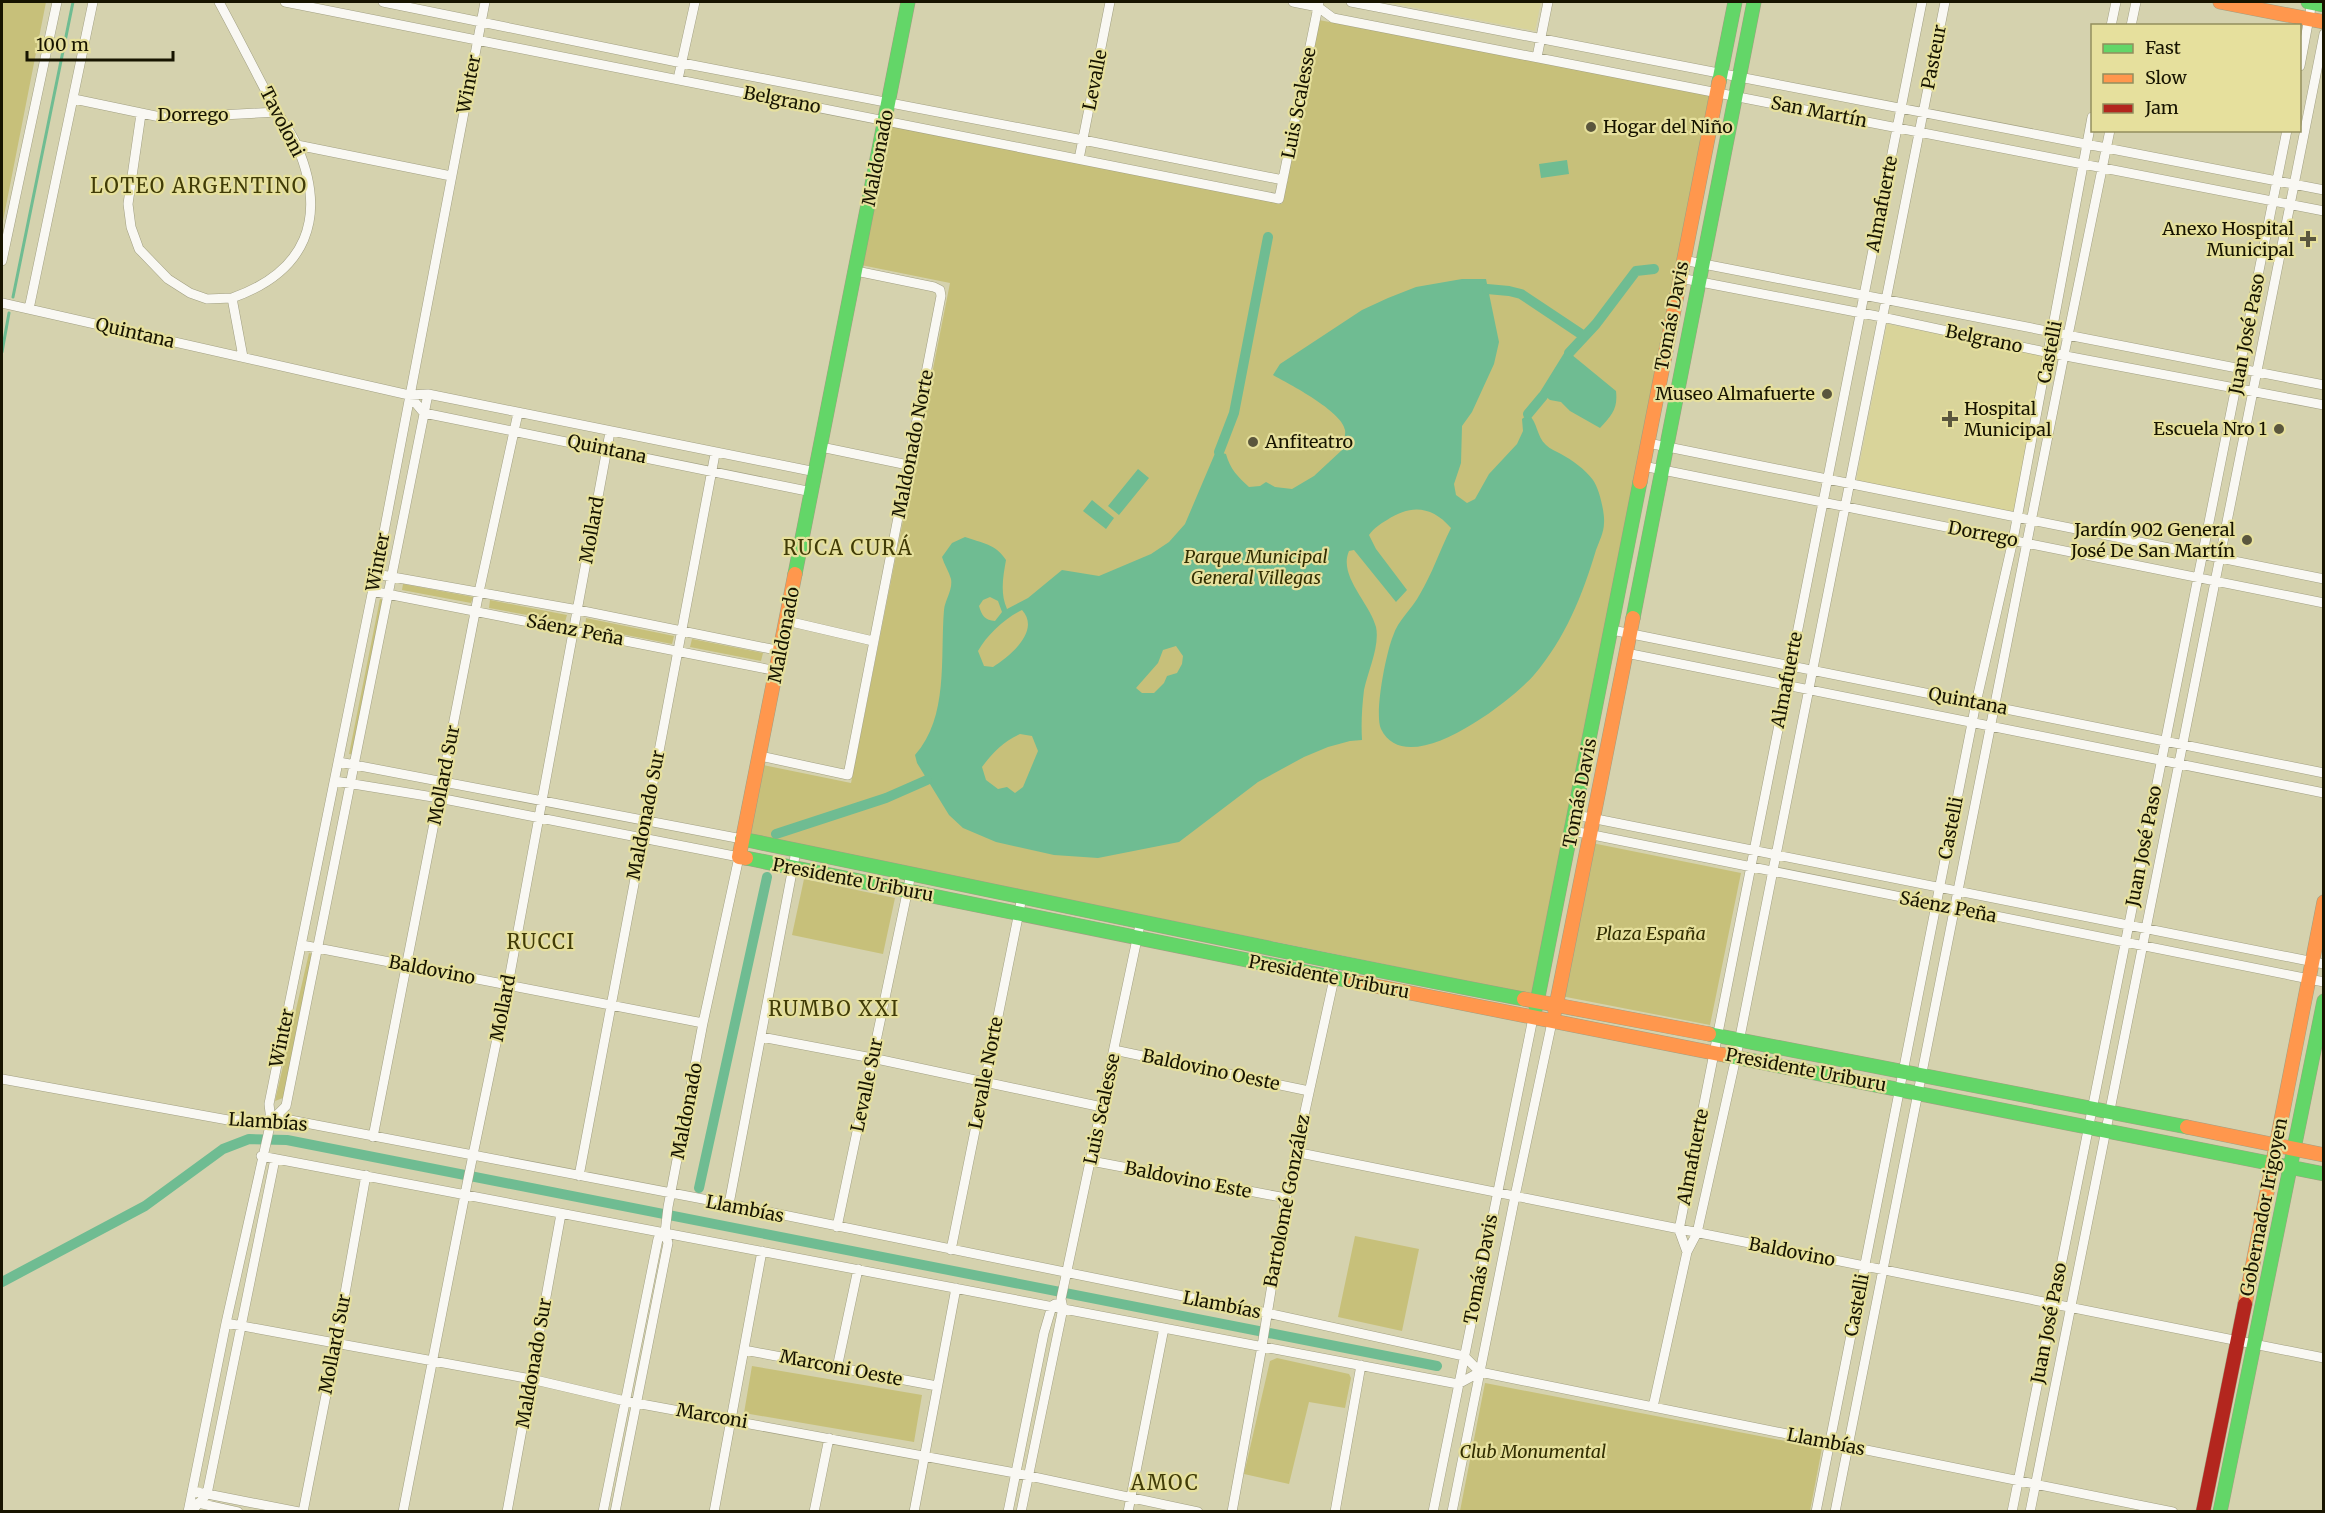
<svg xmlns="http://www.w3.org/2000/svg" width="2325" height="1513" font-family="Merriweather,serif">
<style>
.built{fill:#d9d49a}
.green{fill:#c7c07a}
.water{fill:#6fbc92;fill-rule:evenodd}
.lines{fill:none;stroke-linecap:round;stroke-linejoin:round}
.stream{stroke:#6fbc92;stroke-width:3}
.canal{stroke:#6fbc92;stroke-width:10}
.street-casing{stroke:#a19f82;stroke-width:10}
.fast-casing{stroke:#a19f82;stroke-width:15}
.slow-casing{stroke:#a19f82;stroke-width:15}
.jam-casing{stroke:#a19f82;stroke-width:15}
.street{stroke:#f9f8f3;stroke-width:9}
.fast{stroke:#63d668;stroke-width:14}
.slow{stroke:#ff974d;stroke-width:14}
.jam{stroke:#b3261e;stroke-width:14}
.poi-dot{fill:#5a563d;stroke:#e6e09d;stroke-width:2}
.labels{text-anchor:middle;stroke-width:4.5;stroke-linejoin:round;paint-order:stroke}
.street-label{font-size:18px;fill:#171400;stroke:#e6e09d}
.poi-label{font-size:18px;fill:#171400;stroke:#e6e09d;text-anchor:end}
.park-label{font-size:18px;font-style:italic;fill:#322e02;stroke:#e6e09d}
.neighbourhood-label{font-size:20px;letter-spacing:1.5px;fill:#413c07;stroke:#e6e09d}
</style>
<rect width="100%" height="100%" fill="#d5d2ae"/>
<path class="built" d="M1385 2H1541L1535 31Z
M1887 324 2045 355 2014 512 1856 482Z"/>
<path class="green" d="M2 2H46L2 226Z
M1319 20 1710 95 1534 995 750 834 763 765 851 783 950 283 861 265 889 125 1282 204Z
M403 584 473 597 471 603 402 590Z
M380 599 387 600 356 755 349 754Z
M490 600 567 615 565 622 489 608Z
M586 618 674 636 672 644 585 627Z
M692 639 763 653 761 661 690 647Z
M1592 843 1741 873 1710 1025 1561 996Z
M804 879 895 898 883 954 792 935Z
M309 953 316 955 283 1098 275 1101Z
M1355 1236 1419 1249 1402 1331 1338 1317Z
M1277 1358 1349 1374 1351 1378 1345 1408 1309 1402 1289 1484 1244 1474 1270 1361Z
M752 1366 922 1395 914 1442 744 1413Z
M1485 1383 1822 1448 1810 1511H1460Z"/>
<path class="water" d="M1567 160 1569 174 1541 178 1539 164Z
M1462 279H1486L1499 342 1494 364 1472 412 1462 426 1461 463 1454 484 1456 495 1467 503 1475 499 1489 474 1517 444 1523 431 1522 419 1528 414C1538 422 1536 436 1546 445 1550 449 1556 451 1561 454 1572 460 1585 469 1593 480 1599 488 1605 513 1604 523 1604 532 1599 542 1596 550 1583 594 1565 639 1534 675 1511 701 1407 783 1381 729 1374 714 1386 653 1393 636 1398 620 1412 609 1420 594 1432 574 1440 550 1451 528 1432 506 1411 504 1387 520 1380 524 1374 528 1369 535L1376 549 1407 590 1396 602 1354 550 1349 551C1338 576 1370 603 1376 627 1380 646 1368 671 1364 690 1362 707 1361 723 1362 740L1350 741 1328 747 1304 757 1258 782 1179 842 1098 858 1054 855 996 842 963 828 949 815 917 763 915 755C949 717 940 658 944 610 945 600 953 590 951 579 949 572 944 564 942 557L952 543 965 537C982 543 996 544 1006 560 1003 577 1000 593 1007 609L1028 598 1062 570 1099 576 1151 554 1169 542 1185 524 1216 451 1226 454C1230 469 1238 477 1249 487L1260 486 1266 482 1275 487 1292 489 1314 476 1342 450C1343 444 1346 436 1345 430 1342 411 1289 384 1273 375L1280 364 1362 310 1388 298 1416 287ZM990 597 998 601 1002 612 995 621C985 620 982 616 979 606L983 600ZM1022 610C1041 631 1010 656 993 667L984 666 978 651C987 635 1005 618 1022 610ZM1176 646 1183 656 1182 664 1177 673 1167 676 1164 683 1154 693H1142L1136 688 1158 663 1163 650ZM1020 734 1032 736 1038 751 1023 787 1015 793 1007 787 998 789 986 780 982 767C993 752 1003 742 1020 734Z
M1566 350 1616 391C1618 409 1612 415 1600 428L1570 411 1561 402 1550 400 1540 392Z
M1138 469 1149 478 1119 515 1108 506Z
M1092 500 1114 518 1106 529 1083 511Z"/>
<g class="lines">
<path class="stream" d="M13 297 73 2
M2 352 9 313"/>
<path class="canal" d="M1487 289 1509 291 1521 294 1584 336
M1569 353 1596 324 1636 271 1654 269
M1528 414 1543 396
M1219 452 1234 413 1268 237
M776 834 886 798 927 780
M699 1188 767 877
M2 1282 145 1206 223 1149 249 1139 287 1140 1437 1366"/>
<g class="street-casing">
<path id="street" d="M219 2C237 35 254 69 272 103 280 118 291 131 297 146 328 218 306 272 232 298L243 357
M285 2 1279 199 1319 2
M383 2 682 63 1083 140 1283 180
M1293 2 1318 7 1333 18 2324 211
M1351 2 2324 190
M2111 26 2116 2
M2131 26 2136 2
M1537 57 1548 2
M2300 66 2312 2
M678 79 695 2
M74 99 165 118 277 112
M141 114 128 204 131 227 139 249 168 279 190 293 207 299 232 298
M297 145 451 176
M1079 159 1110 2
M1683 260 2324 385
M2 261 57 2
M1680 278 1882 317 2050 353 2324 405
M2 303 409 395 428 394 816 472
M29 309 93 2
M409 395 424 413 812 492
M1648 443 2324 579
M821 447 908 465
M1643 466 2324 603
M376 574 578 610 781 651
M372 591 777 671
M787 621 873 641
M1612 630 2324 773
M1626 653 2324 793
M760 756 848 775 941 296 940 290 934 287 856 271
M339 762 742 839
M335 781 439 798 739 857 703 1023 668 1207 665 1233 668 1243 615 1512
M1576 815 2324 964
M1573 831 2324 982
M302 945 703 1023
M761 1037 872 1058 1102 1107
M1114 1050 1309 1091
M2 1079 228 1120H290L729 1204 1267 1313 1464 1356 1480 1372 2173 1512
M271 1121 286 1106 428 394
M373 1137 479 592 518 413
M1295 1152 2324 1358
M261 1156 1458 1384 1480 1372
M1091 1161 1286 1198
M579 1176 715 454
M729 1204 796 851
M837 1227 911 874
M951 1250 1022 897
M1687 1252 1679 1230 1922 2
M226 1323 531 1379 625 1401 1015 1473 1198 1512
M744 1350 937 1386
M837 1368 858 1269
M1653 1407 1687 1252 1697 1233 1736 1057 1945 2
M192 1491 299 1512
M198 1503 238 1512
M188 1512 226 1323 271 1121 269 1104 376 574 485 2
M191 1512 207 1494 275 1159
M303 1512 336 1344 366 1175
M403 1512 467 1184 508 985 610 432
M507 1512 561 1214
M603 1512 658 1239 665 1233
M714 1512 762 1251
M814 1512 829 1438
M914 1512 956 1288
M1008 1512 1044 1333 1052 1306 1055 1304
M1021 1512 1063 1308 1061 1299 1141 920
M1128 1512 1164 1328
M1232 1512 1262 1346 1286 1198 1335 974
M1335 1512 1361 1365
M1433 1512 1533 1018
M1452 1512 1515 1196 1552 1022
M1816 1512 1976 703 2013 540 2092 117
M1835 1512 2064 355 2110 130
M2012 1512 2287 130
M2030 1512 2324 34"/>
</g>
<g class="fast-casing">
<path id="fast" d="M2308 2 2324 5
M1719 82 1735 2
M795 574 908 2
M1633 618 1754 2
M742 839C1003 892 1263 949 1524 999
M746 858 1355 982
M1536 1007 1640 482
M1709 1034 2187 1127
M1724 1055 2324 1174
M2220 1512 2324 1001"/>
</g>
<g class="slow-casing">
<path id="slow" d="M2220 2 2324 22
M1640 482 1719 82
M746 858 739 857 795 574
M1355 982 1724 1055
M1524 999 1709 1034
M1555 1011 1633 618
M2187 1127 2324 1155
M2245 1304 2324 902"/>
</g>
<g class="jam-casing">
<path id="jam" d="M2203 1512 2245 1304"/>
</g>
<use href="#street" class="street"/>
<use href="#fast" class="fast"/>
<use href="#slow" class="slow"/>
<use href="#jam" class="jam"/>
</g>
<g class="poi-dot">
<circle cx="1591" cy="127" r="6"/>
<path d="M2305 230h6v6h6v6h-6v6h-6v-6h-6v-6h6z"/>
<circle cx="1827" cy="394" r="6"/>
<path d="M1947 410h6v6h6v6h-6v6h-6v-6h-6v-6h6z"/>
<circle cx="2279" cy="429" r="6"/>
<circle cx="1253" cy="442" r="6"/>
<circle cx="2247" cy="540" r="6"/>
</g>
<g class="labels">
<g class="street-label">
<text transform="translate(1934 57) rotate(-79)" y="6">Pasteur</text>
<text transform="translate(1095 80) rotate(-79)" y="6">Levalle</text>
<text transform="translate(469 84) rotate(-79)" y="6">Winter</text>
<text transform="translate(782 100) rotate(11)" y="6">Belgrano</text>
<text transform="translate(1299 103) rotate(-79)" y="6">Luis Scalesse</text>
<text transform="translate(1819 112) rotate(11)" y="6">San Martín</text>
<text x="193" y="121">Dorrego</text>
<text transform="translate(282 122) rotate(63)" y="6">Tavoloni</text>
<text transform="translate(878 158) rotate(-79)" y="6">Maldonado</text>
<text transform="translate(1882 204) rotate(-79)" y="6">Almafuerte</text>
<text transform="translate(1672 316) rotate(-79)" y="6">Tomás Davis</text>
<text transform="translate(135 333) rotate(13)" y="6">Quintana</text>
<text transform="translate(2247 334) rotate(-79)" y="6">Juan José Paso</text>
<text transform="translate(1984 339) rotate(12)" y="6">Belgrano</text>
<text transform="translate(2050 352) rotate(-79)" y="6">Castelli</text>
<text transform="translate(913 444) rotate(-79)" y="6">Maldonado Norte</text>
<text transform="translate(607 449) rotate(12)" y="6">Quintana</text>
<text transform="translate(592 530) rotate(-80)" y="6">Mollard</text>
<text transform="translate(1983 534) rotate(11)" y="6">Dorrego</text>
<text transform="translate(378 562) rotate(-79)" y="6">Winter</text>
<text transform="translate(575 630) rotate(11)" y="6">Sáenz Peña</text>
<text transform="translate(784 635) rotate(-79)" y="6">Maldonado</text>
<text transform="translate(1787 680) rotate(-79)" y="6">Almafuerte</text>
<text transform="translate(1968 701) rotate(11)" y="6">Quintana</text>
<text transform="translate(444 775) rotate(-79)" y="6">Mollard Sur</text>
<text transform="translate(1580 793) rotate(-79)" y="6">Tomás Davis</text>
<text transform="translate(646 815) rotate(-79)" y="6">Maldonado Sur</text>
<text transform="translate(1951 828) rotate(-79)" y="6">Castelli</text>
<text transform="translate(2144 846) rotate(-79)" y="6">Juan José Paso</text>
<text transform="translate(853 880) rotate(11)" y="6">Presidente Uriburu</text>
<text transform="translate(1948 907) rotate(11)" y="6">Sáenz Peña</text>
<text transform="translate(432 970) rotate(11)" y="6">Baldovino</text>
<text transform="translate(1329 977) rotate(11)" y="6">Presidente Uriburu</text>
<text transform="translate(503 1008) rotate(-79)" y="6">Mollard</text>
<text transform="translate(282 1038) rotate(-78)" y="6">Winter</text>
<text transform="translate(1211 1070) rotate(12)" y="6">Baldovino Oeste</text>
<text transform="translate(1806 1070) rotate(11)" y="6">Presidente Uriburu</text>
<text transform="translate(986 1073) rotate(-79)" y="6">Levalle Norte</text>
<text transform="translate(867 1085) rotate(-78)" y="6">Levalle Sur</text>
<text transform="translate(1102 1109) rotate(-78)" y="6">Luis Scalesse</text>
<text transform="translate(687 1111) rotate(-79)" y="6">Maldonado</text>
<text transform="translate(268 1122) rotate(4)" y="6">Llambías</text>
<text transform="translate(1693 1157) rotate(-79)" y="6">Almafuerte</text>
<text transform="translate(1188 1180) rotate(11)" y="6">Baldovino Este</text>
<text transform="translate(1287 1201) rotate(-79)" y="6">Bartolomé González</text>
<text transform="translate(2264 1207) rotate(-79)" y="6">Gobernador Irigoyen</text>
<text transform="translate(745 1209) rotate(11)" y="6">Llambías</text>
<text transform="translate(1792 1252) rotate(11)" y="6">Baldovino</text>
<text transform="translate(1481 1269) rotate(-79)" y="6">Tomás Davis</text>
<text transform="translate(1222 1305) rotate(11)" y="6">Llambías</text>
<text transform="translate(1857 1305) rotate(-79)" y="6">Castelli</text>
<text transform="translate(2049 1323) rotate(-79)" y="6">Juan José Paso</text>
<text transform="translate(335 1344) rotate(-79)" y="6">Mollard Sur</text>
<text transform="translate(534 1363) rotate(-80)" y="6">Maldonado Sur</text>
<text transform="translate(841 1368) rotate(11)" y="6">Marconi Oeste</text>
<text transform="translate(712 1416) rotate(10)" y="6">Marconi</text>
<text transform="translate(1826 1442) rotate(11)" y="6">Llambías</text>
</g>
<g class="poi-label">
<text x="1603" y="133" text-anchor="start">Hogar del Niño</text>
<text x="2294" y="235">Anexo Hospital<tspan x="2294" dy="21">Municipal</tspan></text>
<text x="1815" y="400">Museo Almafuerte</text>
<text x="1964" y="415" text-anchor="start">Hospital<tspan x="1964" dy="21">Municipal</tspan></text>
<text x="2267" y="435">Escuela Nro 1</text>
<text x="1265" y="448" text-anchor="start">Anfiteatro</text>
<text x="2235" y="536">Jardín 902 General<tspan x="2235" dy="21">José De San Martín</tspan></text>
</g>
<g class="park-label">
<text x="1256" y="563">Parque Municipal<tspan x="1256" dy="21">General Villegas</tspan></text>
<text x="1651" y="940">Plaza España</text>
<text x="1533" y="1458">Club Monumental</text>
</g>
<g class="neighbourhood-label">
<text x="199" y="193">LOTEO ARGENTINO</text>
<text x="848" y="555">RUCA CURÁ</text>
<text x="541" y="949">RUCCI</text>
<text x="834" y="1016">RUMBO XXI</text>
<text x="1165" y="1490">AMOC</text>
</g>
</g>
<rect width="2325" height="1513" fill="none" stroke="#171400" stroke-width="6"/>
<rect x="2091" y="24" width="210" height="108" fill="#e6e09d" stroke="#938e5e" stroke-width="1.5"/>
<rect x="2103" y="44" width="30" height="9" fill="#63d668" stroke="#938e5e" stroke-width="1.5"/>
<text x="2145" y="54" font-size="18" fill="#171400">Fast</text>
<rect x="2103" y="74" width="30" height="9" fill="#ff974d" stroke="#938e5e" stroke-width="1.5"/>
<text x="2145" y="84" font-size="18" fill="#171400">Slow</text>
<rect x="2103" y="104" width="30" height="9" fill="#b3261e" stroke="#938e5e" stroke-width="1.5"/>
<text x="2145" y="114" font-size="18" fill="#171400">Jam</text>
<path d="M27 51v9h146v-9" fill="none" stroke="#171400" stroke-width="3"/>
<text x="36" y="51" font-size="18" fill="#171400" stroke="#e6e09d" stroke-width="4.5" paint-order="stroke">100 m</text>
</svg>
